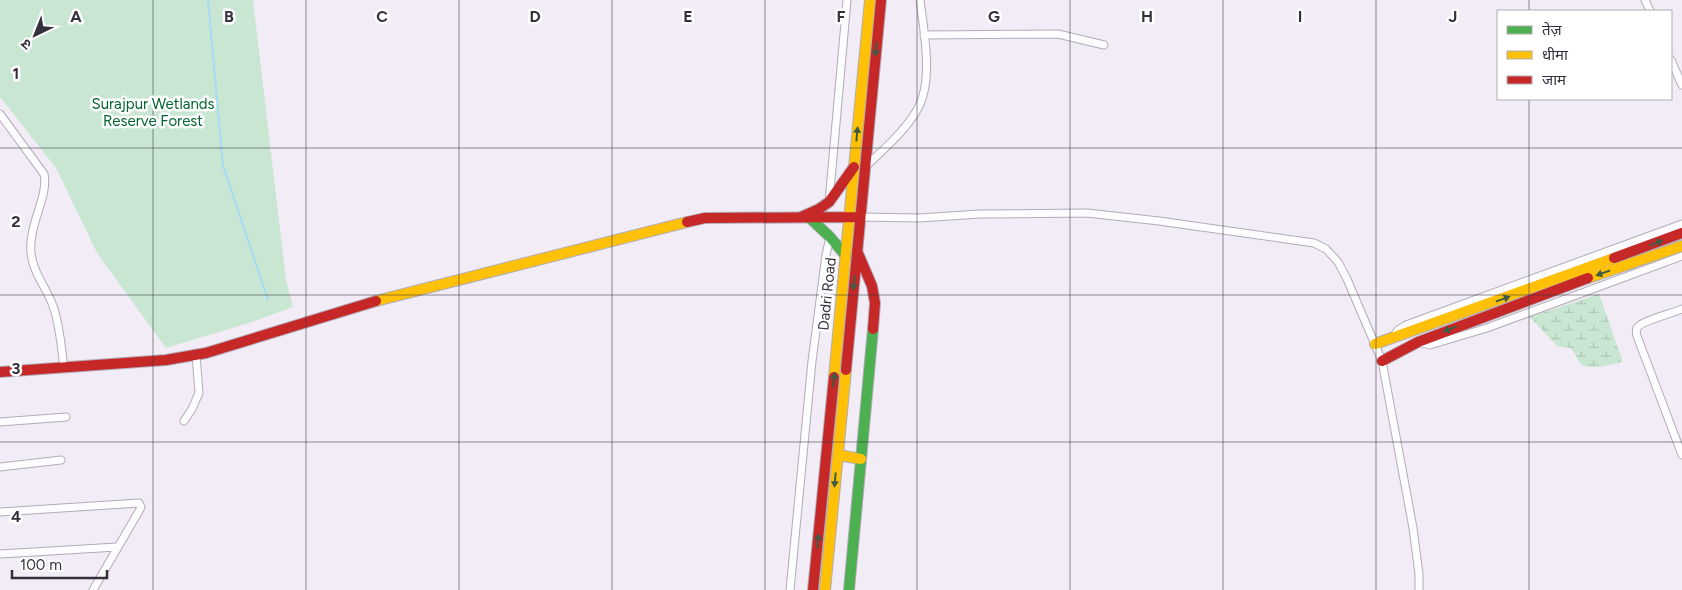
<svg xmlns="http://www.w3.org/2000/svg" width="1682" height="590" font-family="Figtree,'Noto Sans Devanagari',sans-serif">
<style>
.wetland{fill:url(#wetland-marsh)}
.park{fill:#c9e6d2}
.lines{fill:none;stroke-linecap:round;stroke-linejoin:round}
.stream{stroke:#a7daf6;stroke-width:2}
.street-casing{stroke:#b1acb6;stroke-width:9}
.fast-casing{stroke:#b1acb6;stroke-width:12}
.slow-casing{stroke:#b1acb6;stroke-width:12}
.jam-casing{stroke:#b1acb6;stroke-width:12}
.street{stroke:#fdfcfe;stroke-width:7}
.fast{stroke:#4caf50;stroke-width:10}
.slow{stroke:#ffc107;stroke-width:10}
.jam{stroke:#c62828;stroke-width:10}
.oneway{fill:#3e5c44}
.grid{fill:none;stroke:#36303d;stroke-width:1;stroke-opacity:0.55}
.labels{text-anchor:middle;stroke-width:5;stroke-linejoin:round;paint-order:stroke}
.park-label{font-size:15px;fill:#02652e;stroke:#fff}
.street-label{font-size:15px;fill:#36303d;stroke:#fff}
.grid-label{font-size:16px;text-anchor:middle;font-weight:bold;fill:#36303d;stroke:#fff;stroke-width:5;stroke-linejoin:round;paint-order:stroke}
</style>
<defs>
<pattern id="wetland-marsh" width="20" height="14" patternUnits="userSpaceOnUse" patternTransform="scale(1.25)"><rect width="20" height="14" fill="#c9e6d2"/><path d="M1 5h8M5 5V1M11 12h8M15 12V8" fill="none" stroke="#adc6b5"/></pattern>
</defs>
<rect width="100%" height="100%" fill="#f2ecf7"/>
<path class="wetland" d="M1599 294 1623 362 1600 367 1582 366 1571 348 1557 346 1530 317Z"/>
<path class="park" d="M0 0H253L286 280 293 307 252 322 166 348 97 253 56 168 0 97Z"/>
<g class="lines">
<path class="stream" d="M208 0 223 166 268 300"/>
<g class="street-casing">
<path id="street" d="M1645 0 1650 11
M924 35 1058 34 1104 45
M1671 60 1682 85
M0 114 44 174C49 196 28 225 31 253 33 273 46 287 53 306 60 325 61 347 64 367
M865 167C882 151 906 130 917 110 934 81 924 32 920 0
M829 202 847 0
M860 217 919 218 980 214 1087 213 1159 221 1314 243 1326 249 1338 262 1347 279 1382 361 1413 528 1419 574V590
M1682 309C1673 313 1641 321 1637 328 1636 331 1636 333 1637 336L1682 455
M1393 337 1398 330 1406 325 1682 224
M1418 342 1430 345 1487 328 1682 256
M184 421 192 409 199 393 196 355
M0 422 66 417
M0 467 61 460
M0 512 139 503 141 507 139 511 93 590
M0 554 117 547
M790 590 812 361 826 255 830 237"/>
</g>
<g class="fast-casing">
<path id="fast" d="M811 219 830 237 846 256
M849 590 873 329"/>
</g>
<g class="slow-casing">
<path id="slow" d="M1588 278 1682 246
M376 301 687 222
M1375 344 1614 258
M834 377 870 0
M838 455 861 459
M825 590 846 370"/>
</g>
<g class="jam-casing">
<path id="jam" d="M801 217 819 209 829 202 854 167
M687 222 705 218 860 217
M857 251 872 286 875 303 873 329
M1614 258 1682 233
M1382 361 1418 342 1588 278
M846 370 881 0
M0 372 166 360 206 353 376 301
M813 590 834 377"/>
</g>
<use href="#street" class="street"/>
<use href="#fast" class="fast"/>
<use href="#slow" class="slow"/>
<use href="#jam" class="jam"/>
</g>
<defs><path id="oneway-solid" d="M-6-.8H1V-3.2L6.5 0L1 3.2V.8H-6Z" transform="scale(1.25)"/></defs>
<g class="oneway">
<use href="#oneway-solid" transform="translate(876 49) rotate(95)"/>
<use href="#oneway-solid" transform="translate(857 134) rotate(-85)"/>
<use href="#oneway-solid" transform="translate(1656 243) rotate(-21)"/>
<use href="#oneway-solid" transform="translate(1603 273) rotate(161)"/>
<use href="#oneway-solid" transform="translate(854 283) rotate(95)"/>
<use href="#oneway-solid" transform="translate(1503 299) rotate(-19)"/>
<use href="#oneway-solid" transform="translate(1450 329) rotate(159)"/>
<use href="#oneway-solid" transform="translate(834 380) rotate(-84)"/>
<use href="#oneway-solid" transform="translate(835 480) rotate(95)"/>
<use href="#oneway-solid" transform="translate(818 541) rotate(-84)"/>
</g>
<path class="grid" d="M153 0V590M306 0V590M459 0V590M612 0V590M765 0V590M917 0V590M1070 0V590M1223 0V590M1376 0V590M1529 0V11M1529 99V590M0 148H1682M0 295H1682M0 442H1682"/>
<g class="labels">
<g class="park-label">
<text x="153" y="109">Surajpur Wetlands<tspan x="153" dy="17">Reserve Forest</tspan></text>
</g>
<g class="street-label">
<text transform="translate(827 294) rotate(-84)" y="5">Dadri Road</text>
</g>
</g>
<g class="grid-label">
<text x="76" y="22">A</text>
<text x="229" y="22">B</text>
<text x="382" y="22">C</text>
<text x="535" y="22">D</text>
<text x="688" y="22">E</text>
<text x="841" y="22">F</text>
<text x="994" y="22">G</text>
<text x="1147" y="22">H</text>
<text x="1300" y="22">I</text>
<text x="1453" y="22">J</text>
<text x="16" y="79">1</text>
<text x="16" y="227">2</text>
<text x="16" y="374">3</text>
<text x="16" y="522">4</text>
</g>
<rect x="1497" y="10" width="175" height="90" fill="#ffffff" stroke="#afacb1"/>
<rect x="1507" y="26" width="25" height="8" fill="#4caf50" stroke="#afacb1"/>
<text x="1542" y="35" font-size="15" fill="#36303d">तेज़</text>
<rect x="1507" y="51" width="25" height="8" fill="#ffc107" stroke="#afacb1"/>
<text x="1542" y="60" font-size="15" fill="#36303d">धीमा</text>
<rect x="1507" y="76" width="25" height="8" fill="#c62828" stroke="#afacb1"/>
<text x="1542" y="85" font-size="15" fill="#36303d">जाम</text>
<g transform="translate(35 35) rotate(223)" stroke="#ffffff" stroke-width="4" paint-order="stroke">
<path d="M0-4L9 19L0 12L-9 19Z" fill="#36303d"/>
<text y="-8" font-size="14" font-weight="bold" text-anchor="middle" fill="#36303d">उ</text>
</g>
<path d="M12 570v8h95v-8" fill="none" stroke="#36303d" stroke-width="2.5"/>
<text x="20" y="570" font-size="15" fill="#36303d" stroke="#ffffff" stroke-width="4" paint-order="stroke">100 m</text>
</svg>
